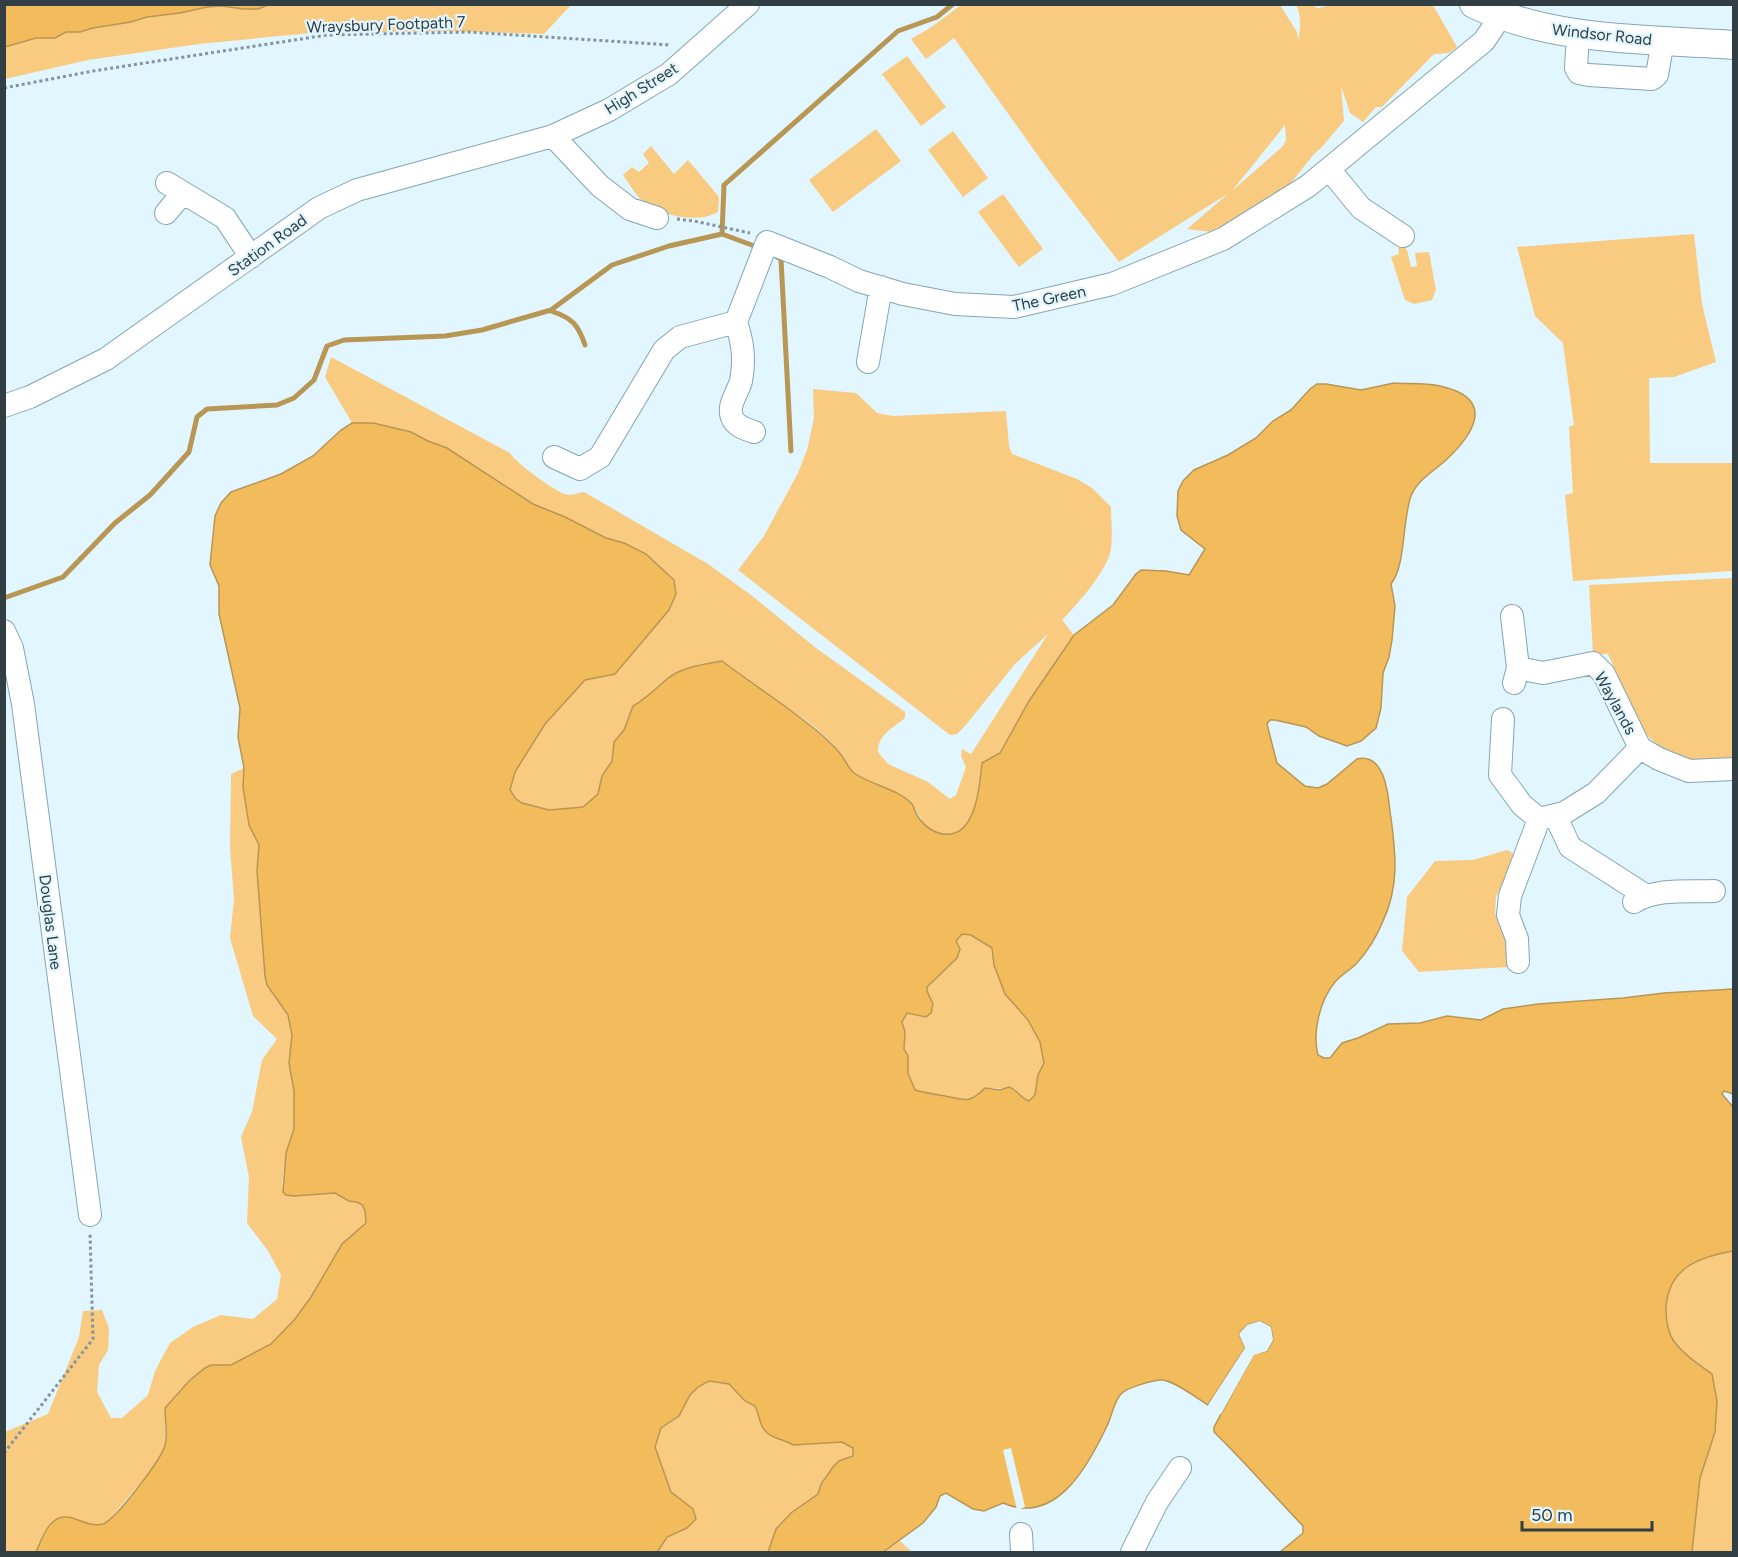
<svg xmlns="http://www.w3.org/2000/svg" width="1738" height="1557" font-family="Figtree,sans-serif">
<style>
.green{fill:#f9cb80;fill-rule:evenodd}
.water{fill:#f2bb5b;stroke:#b89654;stroke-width:1.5;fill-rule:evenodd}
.pier{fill:#e1f6fe}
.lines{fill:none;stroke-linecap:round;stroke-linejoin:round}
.stream{stroke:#b89654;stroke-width:5}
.minor-casing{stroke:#84a5b2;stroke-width:24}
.major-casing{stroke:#84a5b2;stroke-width:30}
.path{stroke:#83949b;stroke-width:3;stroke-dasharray:3 3;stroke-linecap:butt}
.minor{stroke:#fff;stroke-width:22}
.major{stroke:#fff;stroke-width:28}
.labels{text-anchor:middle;stroke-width:4.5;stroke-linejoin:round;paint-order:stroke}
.street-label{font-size:16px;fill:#313f45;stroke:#e1f6fe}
</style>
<rect width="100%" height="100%" fill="#e1f6fe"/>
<path class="green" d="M268 4 571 5 544 34 452 31 311 33 199 44 88 60 5 79V47L36 38H55L66 32H80L93 28 131 22 147 17 180 13 207 7 222 6 243 9H258Z
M1327 4H1429L1434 7 1457 47 1449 53 1434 54 1382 107H1376L1363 122 1350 113 1341 86 1344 121 1321 148 1314 154 1286 189 1211 232 1187 229 1229 193 1119 262 1049 171 954 38 926 59 911 39 930 28 961 5H1280L1297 32 1298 40C1301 29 1301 14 1296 5H1313L1317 8 1324 7ZM1285 125 1286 140 1283 146 1232 191Z
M907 56 946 107 921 126 882 74Z
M876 129 901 161 833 212 809 180Z
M953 131 988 178 963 197 928 150Z
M651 146 674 174 688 160 719 197 718 212C699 224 659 216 643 201 635 195 629 183 623 175L632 167 639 172 649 163 643 154Z
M1003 194 1043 249 1019 267 978 212Z
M1694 234 1702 304 1716 362 1674 377 1649 378 1650 463H1733V571L1573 581 1565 495 1573 493 1569 427 1574 425 1563 343 1535 316 1517 247Z
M1402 244 1407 250 1411 267 1417 266 1415 253 1429 252 1436 290 1432 300 1414 304 1405 300 1391 257 1399 254 1398 248Z
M331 357 510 453C515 462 554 491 565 494 571 496 578 493 584 492L708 564 751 595 816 648 905 712V718C892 729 878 734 878 752L888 764 928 782 950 799 956 795 966 767 961 756 962 749 971 754 1048 634 1015 664 965 726 957 734 950 735 738 570 764 536 798 473 807 450 814 418 813 389 856 393 877 413 893 416 1006 411 1009 446 1012 454 1077 479 1092 488 1111 507C1111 521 1114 547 1108 559 1100 578 1076 606 1062 620L1074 635 1029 701 1000 753 982 763C981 782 977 830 952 834 922 839 922 810 907 801 901 797 895 792 888 789 877 783 860 780 851 770 846 765 844 757 839 751 803 708 749 688 700 664L668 678 648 697 633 706 624 730 614 742 612 761 603 776 598 794 583 807 549 811 522 803 516 799 510 790 515 772 545 724 585 680 615 674 669 610 676 594 624 543 606 538 565 517 533 504 447 448 428 441 411 432 373 423H352L325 377Z
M1733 578V760L1690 762 1673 756 1657 745 1642 730 1608 654H1593L1589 585Z
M244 768 249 825 259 845 257 871 267 985 288 1015 292 1035 289 1063 294 1091V1129L286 1153 282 1185 294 1196 335 1193 349 1201 357 1202 365 1210 366 1223 342 1244 311 1297 295 1319 271 1344 231 1365H211L205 1368 190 1381 165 1408V1444L162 1454 146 1479 136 1488 108 1521 101 1524 90 1525 66 1517 44 1532 36 1552H5V1432L48 1414 79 1337 83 1311 102 1310 109 1328 108 1350 99 1365 97 1392 111 1418H122L148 1395 155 1371 170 1343 193 1327 221 1315 253 1319 277 1299 281 1275 268 1251 247 1223 249 1177 241 1137 252 1112 262 1060 277 1039 253 1016 230 938 234 899 230 848 231 774Z
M1507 850 1516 855 1496 897 1495 913 1505 939 1508 967 1419 972 1402 951 1407 897 1435 861 1473 860Z
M962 934 971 935 992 948 994 965 1005 994 1028 1020 1040 1042 1044 1063 1038 1075 1035 1095 1029 1101 1022 1099 1015 1089 985 1088C969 1104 965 1100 945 1096 935 1094 925 1093 915 1090L908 1073V1056L904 1049 905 1032 902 1022 907 1012 926 1017 927 987 957 958 960 949 956 941Z
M1733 1251V1552H1692L1700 1478 1715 1432 1712 1374C1698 1364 1683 1354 1673 1340 1668 1332 1666 1318 1666 1308 1668 1268 1699 1257 1733 1251Z
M709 1381 729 1384 745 1401 755 1406C758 1412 758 1418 761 1424 767 1437 782 1439 793 1445L842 1442 853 1448V1456L839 1461 821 1484 818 1494 791 1513 776 1528 768 1552H652L658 1551 667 1537 687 1528 693 1509 671 1492 655 1447 661 1428 679 1416 690 1395 698 1386Z
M900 1541 912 1552H883Z"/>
<path class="water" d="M5 4H268V5L258 9H243L222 6 207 7 180 13 147 17 131 22 93 28 80 32H66L55 38H36L5 47Z
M1394 383C1409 384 1426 383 1440 386 1495 398 1476 432 1446 460 1433 472 1418 479 1411 496 1402 521 1406 565 1391 584L1395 606 1392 640 1389 657 1383 673 1381 708 1376 728 1361 741 1347 746 1319 736 1306 727 1275 720H1270L1267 724 1277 763 1305 786 1318 788 1327 784 1357 759C1375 755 1383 771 1386 786 1389 796 1389 808 1391 818 1396 855 1399 887 1383 921 1377 936 1367 952 1356 964 1350 970 1341 975 1335 982 1320 1000 1312 1032 1318 1055L1324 1058H1330L1342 1043 1358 1038 1388 1024 1420 1023 1447 1016 1481 1020 1503 1009 1538 1004 1623 998 1664 993 1733 989V1094L1724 1091 1722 1094 1733 1107V1251C1699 1257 1668 1268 1666 1308 1666 1318 1668 1332 1673 1340 1683 1354 1698 1364 1712 1374L1717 1401 1715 1432 1700 1478 1692 1552H1280L1303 1533V1526C1273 1495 1245 1462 1214 1432V1427L1254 1354 1267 1351 1273 1340 1271 1327 1260 1321 1247 1325 1239 1334 1245 1348 1208 1405C1198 1399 1172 1379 1161 1380 1153 1380 1127 1388 1122 1393 1114 1400 1112 1416 1107 1426 1088 1466 1056 1526 1003 1503L984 1511 973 1509 946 1493 940 1496 936 1507 923 1523 883 1552H768L776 1529 791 1513 818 1494 821 1484 833 1467 839 1461 853 1456V1448L842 1442 793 1445C782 1438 767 1439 761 1424 759 1418 758 1412 755 1406L745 1401 729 1384 709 1381 698 1387 690 1395 679 1416 661 1428 655 1447 671 1492 693 1509 696 1519 687 1528 667 1537 658 1551 652 1552H36C42 1539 49 1515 67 1517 71 1517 77 1520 81 1521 88 1524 95 1526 103 1524 115 1520 162 1459 165 1445 168 1434 165 1420 165 1408L190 1380 205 1368 211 1365H231L271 1344 295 1319 311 1297 342 1244 366 1223 365 1210 362 1205 357 1202 349 1201 335 1193 294 1196 286 1195 283 1192 286 1153 294 1129V1091L289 1063 292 1035 288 1015 267 985 265 976 257 871 259 845 249 825 243 787 244 768 238 737 240 708 219 614V586L210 565 215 516 221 503 231 492 281 474 313 456 341 430 352 423H373L411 432 428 441 447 448 533 504 565 517 606 538 624 543 646 554 674 580 676 594 669 610 615 674 585 680 545 724 515 772 510 790 516 799 522 803 549 810 583 807 598 794 602 776 612 761 614 742 624 730 633 706C648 697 654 690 667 679 681 667 704 664 722 661 755 686 790 708 822 735 827 740 833 745 838 751 844 757 847 767 854 773 871 785 896 788 911 803 914 806 915 812 917 815 924 827 937 836 951 834 977 830 980 782 982 763L1000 753 1029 701 1074 635 1113 605 1136 574 1141 570 1166 571 1189 575 1205 549 1181 530 1177 516 1178 491 1183 481 1194 470 1228 455 1256 438 1273 421 1291 410 1310 389 1317 384H1326L1361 390ZM962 934 971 935 992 948 994 965 1005 994 1028 1020 1040 1042 1044 1063 1038 1075 1035 1095 1029 1101C1020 1098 1018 1090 1009 1087L1000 1090 985 1088C969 1104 965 1100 945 1096 935 1094 925 1093 915 1090L908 1073V1056L904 1049 905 1032 902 1022 907 1013 926 1017 931 1013 933 1004 927 991V987L957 958 960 949 956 941Z"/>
<path class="pier" d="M1260 1321 1271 1327 1273 1340 1267 1351 1254 1355 1221 1414 1219 1412 1251 1353 1265 1349 1270 1340 1268 1329 1259 1324 1249 1328 1243 1335 1247 1349 1211 1407 1208 1405 1245 1348 1239 1334 1247 1325Z
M1011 1448 1025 1507 1017 1510 1003 1450Z"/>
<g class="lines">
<path class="stream" d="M722 234 724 185 898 31 937 17 953 4
M777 257 781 259 791 451
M551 311C572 318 578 324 585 345
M4 598 63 577 115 523 150 495 189 452 197 417 207 409 277 405 294 398 314 380 327 346 344 340 445 336 482 330 551 310 612 265 669 246 722 234 757 247"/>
<g class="minor-casing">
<path id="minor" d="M1578 34 1576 68 1579 73 1589 75 1652 79 1657 75 1663 40
M553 136 600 186 630 209 657 218
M1329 169 1361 208 1403 236
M167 183 225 218 251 257
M166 213 183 193
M736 322C743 343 745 360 741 381 738 392 727 406 732 417 735 426 745 429 754 432
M868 362 881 287
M4 406 30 397 106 359 319 208 357 190 553 136 609 110 669 74 748 4
M554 457 580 469 600 457 664 350 680 337 736 322 767 242 830 267 859 281 903 294 955 304 1014 307 1112 284 1223 239 1308 186 1484 41 1500 17
M1512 616 1518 668 1514 683
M4 631 12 648 23 704 90 1215
M1518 668 1543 673 1593 663 1604 674 1640 748 1659 759 1689 771 1734 769
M1503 719 1500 775 1522 805 1539 819
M1555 815 1570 847 1645 895
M1634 902C1657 888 1688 892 1714 891
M1518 962 1517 939 1508 915 1510 896 1539 819 1564 813 1596 793 1640 748
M1021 1534 1022 1552
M1132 1552 1157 1502 1180 1468"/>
</g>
<g class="major-casing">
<path id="major" d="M1474 4C1554 42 1647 39 1734 45"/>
</g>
<path class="path" d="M4 88 93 71 327 35 468 32 671 45
M677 219 694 221 750 233
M4 1453 93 1339 90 1233"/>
<use href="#minor" class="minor"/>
<use href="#major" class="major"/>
</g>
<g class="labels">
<g class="street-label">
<text transform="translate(386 24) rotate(-2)" y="6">Wraysbury Footpath 7</text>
<text transform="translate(1602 34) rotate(6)" y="6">Windsor Road</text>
<text transform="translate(641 88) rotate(-32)" y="6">High Street</text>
<text transform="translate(267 245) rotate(-36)" y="6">Station Road</text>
<text transform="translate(1049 298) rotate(-12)" y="6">The Green</text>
<text transform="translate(1616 703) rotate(61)" y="6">Waylands</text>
<text transform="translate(51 922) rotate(83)" y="6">Douglas Lane</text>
</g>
</g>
<rect width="1738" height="1557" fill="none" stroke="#313f45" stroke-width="12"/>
<path d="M1522 1521v9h130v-9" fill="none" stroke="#313f45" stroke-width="3"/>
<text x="1531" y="1521" font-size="18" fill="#313f45" stroke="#e1f6fe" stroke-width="4.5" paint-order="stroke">50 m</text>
</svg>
